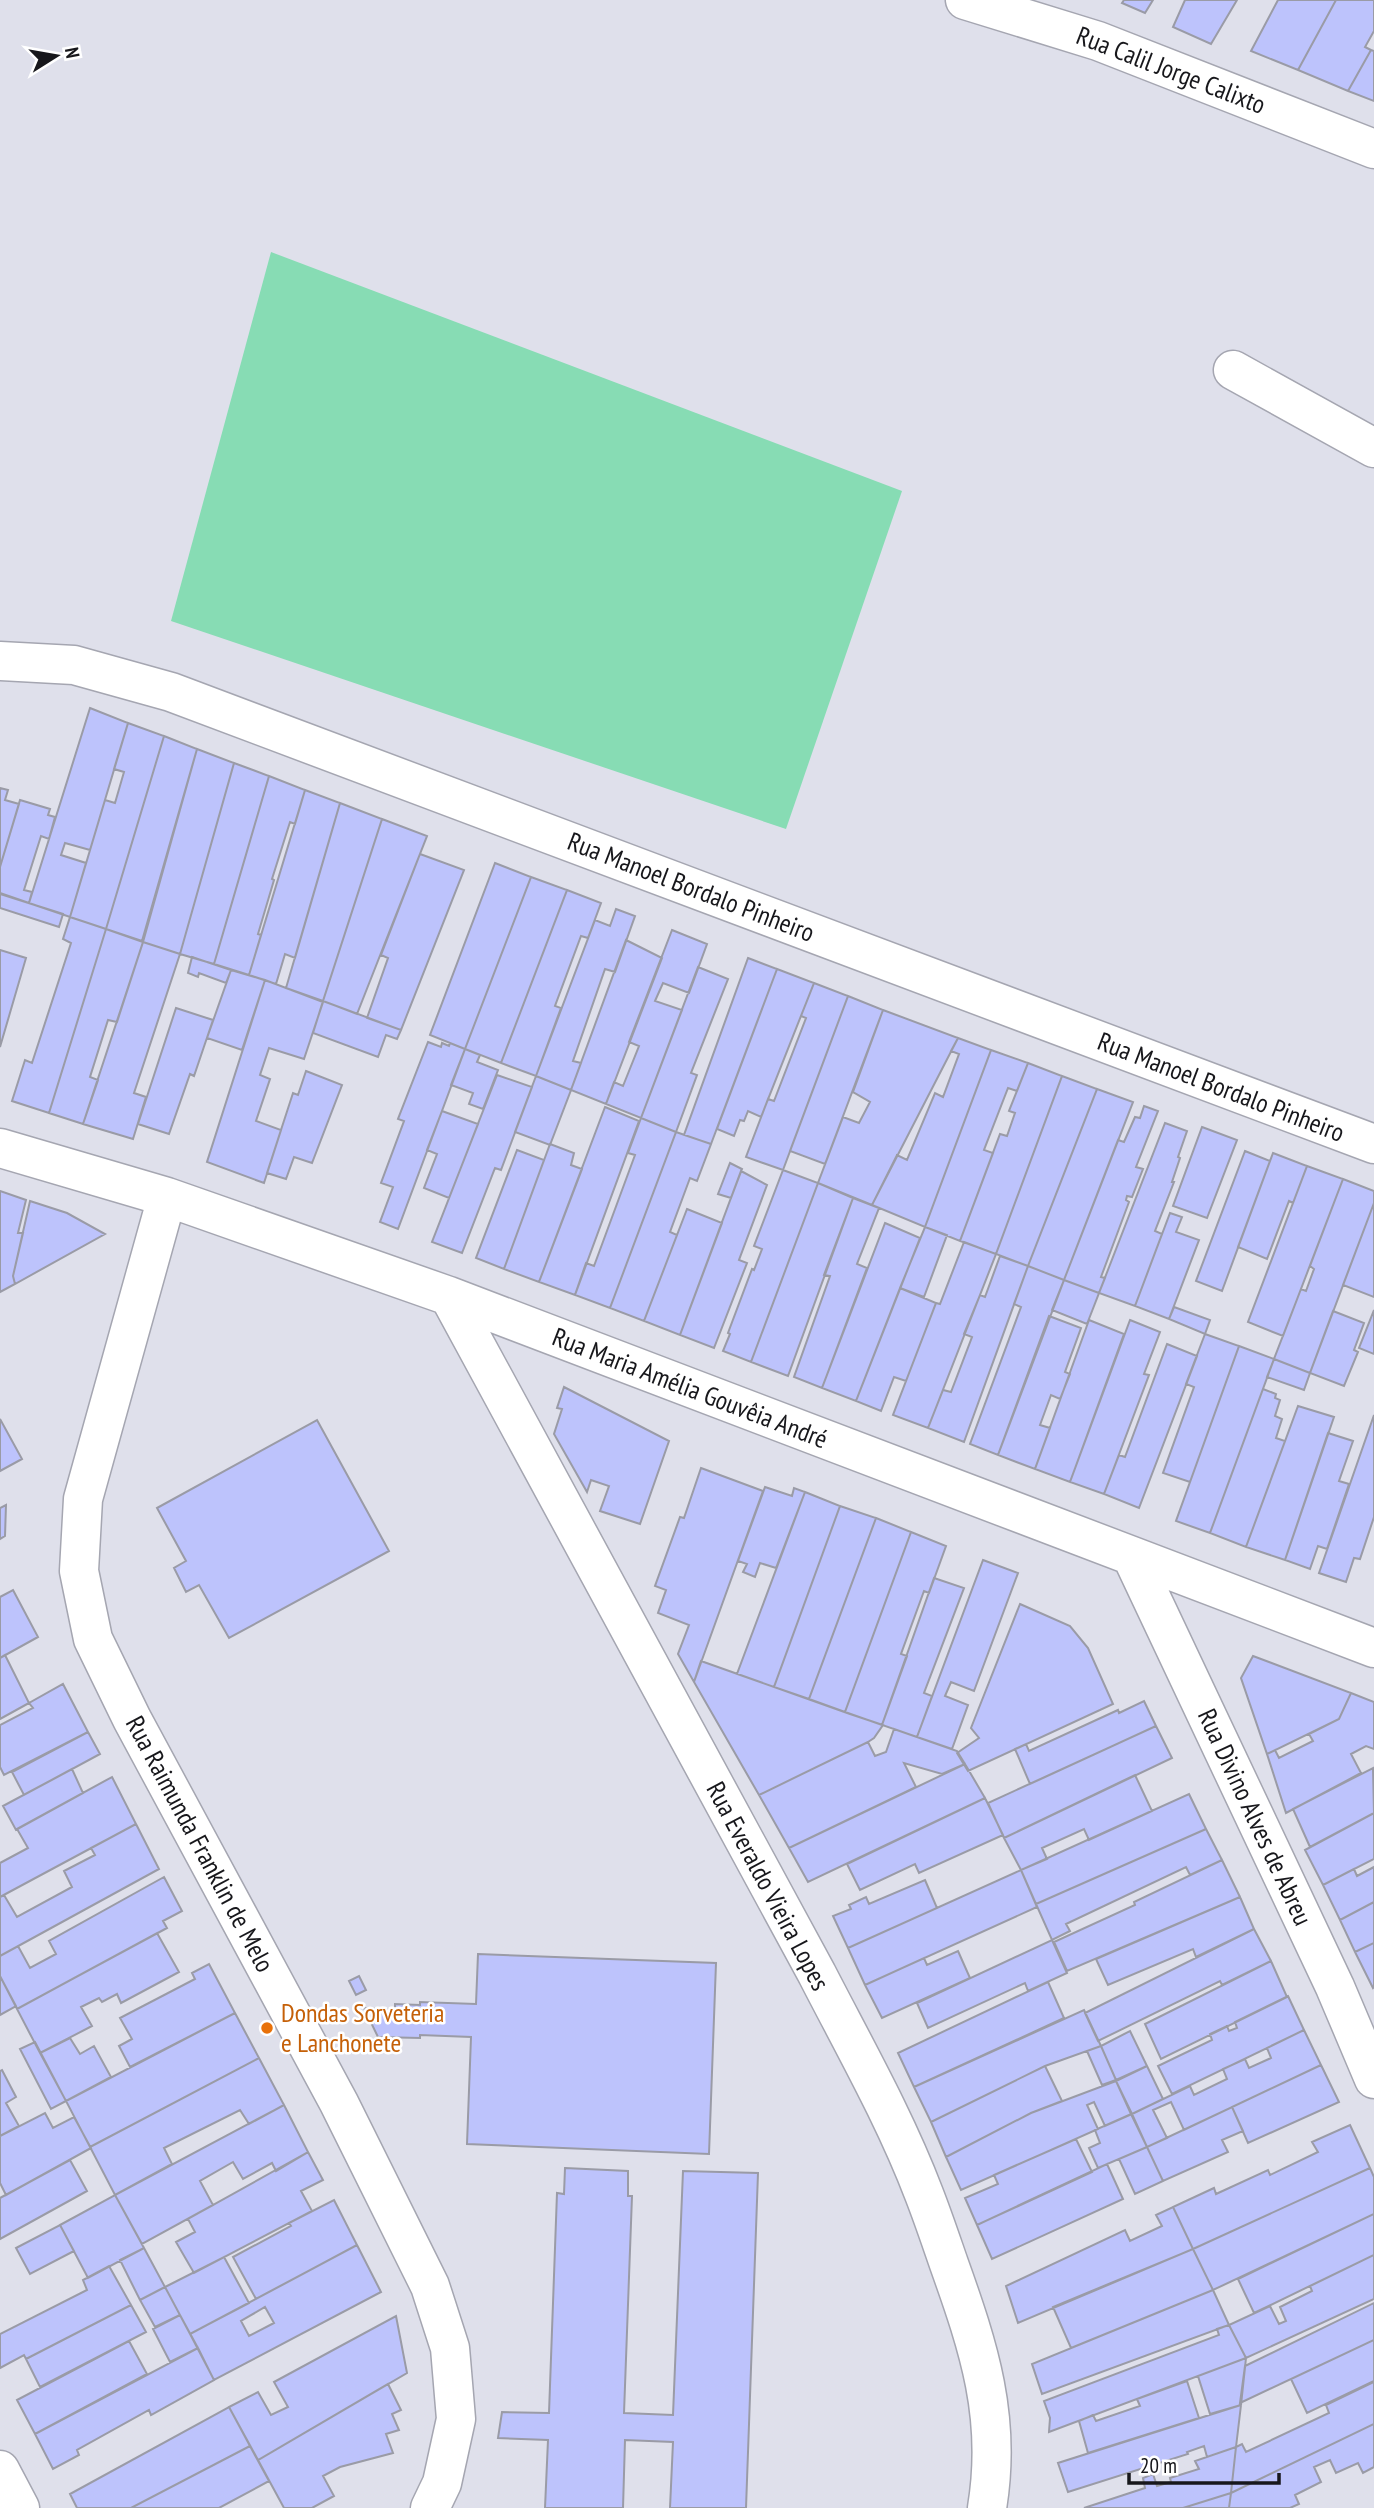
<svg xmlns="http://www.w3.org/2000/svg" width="1374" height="2508" font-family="'PT Sans Narrow',sans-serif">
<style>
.green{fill:#87dcb4}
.building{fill:#bdc3fc;stroke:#9a9ba6;stroke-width:2;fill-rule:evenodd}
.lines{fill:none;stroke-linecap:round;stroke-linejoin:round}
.minor-casing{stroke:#a5a6b1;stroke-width:41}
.minor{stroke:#fff;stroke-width:38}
.food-dot{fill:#e8710a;stroke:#fff;stroke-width:2.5}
.labels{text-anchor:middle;stroke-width:5;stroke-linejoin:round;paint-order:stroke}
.street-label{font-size:26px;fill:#17171b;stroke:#fff}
.food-label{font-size:26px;fill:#c56008;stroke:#fff;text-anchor:start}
</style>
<rect width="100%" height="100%" fill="#dfe0eb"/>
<path class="green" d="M271 252 902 491 786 829 171 621Z"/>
<path class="building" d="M1124 0H1153L1145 13 1122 3Z
M1185 0H1237L1211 44 1173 27Z
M1278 0H1336L1298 70 1251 51Z
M1336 0H1374V31L1365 47 1371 50 1348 91 1298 70Z
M1371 50 1374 51V101L1348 91Z
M90 708 128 723 90 850 65 843 61 855 86 863 70 917 29 903Z
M128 723 164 736 106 929 70 917 105 800 115 803 124 772 114 769Z
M164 736 197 749 142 941 106 929Z
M197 749 234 763 180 954 143 942Z
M234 763 269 776 214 964 180 954Z
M269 776 305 790 295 824 290 822 272 879 274 880 258 934 261 935 249 975 214 964Z
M0 788 8 790 5 800 19 804 0 867Z
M305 790 340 803 295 958 285 954 276 984 249 975Z
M20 800 50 809 48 815 55 817 49 839 41 836 24 890 32 892 29 903 0 893V867Z
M340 803 382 819 323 1001 286 988Z
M382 819 427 836 357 1014 323 1001Z
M420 854 464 870 401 1030 367 1018 388 958 381 955Z
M495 863 531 877 465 1049 430 1035Z
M531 877 567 890 501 1063 465 1049Z
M567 890 601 903 588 938 581 936 555 1006 561 1008 536 1076 501 1063Z
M0 894 63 914 59 927 0 908Z
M616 909 635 916 615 972 605 969 573 1061 581 1063 571 1090 536 1076 595 920 610 926Z
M70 917 106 929 49 1113 12 1101 25 1060 32 1063 71 943 63 939Z
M106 929 143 942 117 1022 108 1020 90 1077 98 1080 83 1124 49 1113Z
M672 930 707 944 689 993 663 983 655 1001 682 1010 641 1118 606 1104 614 1082 623 1086 639 1046 629 1042Z
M626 940 662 958 606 1104 571 1090Z
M143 942 180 954 134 1093 146 1097 133 1139 83 1124Z
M0 950 26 958 0 1047Z
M192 957 231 970 226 983 199 973 198 977 188 973Z
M748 958 777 969 711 1144 684 1135Z
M698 967 728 979 691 1073 697 1075 676 1132 641 1118Z
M777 969 814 983 761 1117 748 1111 744 1121 740 1120 734 1136 717 1129Z
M231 970 265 980 242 1050 207 1038Z
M265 980 323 1002 304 1059 269 1048 260 1075 270 1079 256 1121 281 1130 264 1183 207 1162Z
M814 983 848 996 783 1170 746 1157 768 1099 774 1101 806 1018 801 1016Z
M848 996 883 1010 825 1164 790 1151Z
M323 1001 401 1030 397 1039 386 1035 378 1057 313 1033Z
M176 1008 213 1020 194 1076 190 1074 169 1134 138 1124Z
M883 1010 958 1038 872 1205 818 1183 843 1117 859 1123 870 1102 853 1092Z
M958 1038 991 1050 925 1227 872 1205 897 1155 907 1160 935 1093 943 1097 959 1054 951 1051Z
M428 1042 441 1047 442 1043 449 1046 450 1043 465 1049 398 1229 380 1222 393 1187 381 1183 404 1121 398 1119Z
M465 1049 480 1055 477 1062 498 1070 483 1109 469 1104 473 1093 451 1085Z
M991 1050 1028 1063 1017 1091 1008 1088 984 1150 993 1153 960 1241 925 1227Z
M1028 1063 1062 1076 996 1254 960 1241 1000 1134 1007 1136 1015 1113 1009 1111Z
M306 1071 342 1085 312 1163 294 1157 286 1179 267 1173 293 1093 298 1095Z
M497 1075 532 1087 501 1170 495 1168 462 1253 432 1242Z
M536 1076 571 1090 550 1145 515 1132Z
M1062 1076 1097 1089 1028 1266 996 1254Z
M1097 1089 1133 1102 1064 1280 1028 1266Z
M1144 1106 1158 1111 1136 1167 1143 1169 1132 1197 1127 1196 1126 1200 1129 1202 1101 1277 1105 1278 1099 1293 1064 1280 1118 1140 1124 1142 1135 1117 1140 1118Z
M605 1107 639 1121 575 1295 539 1282Z
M442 1111 478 1124 449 1198 424 1188 437 1154 427 1150Z
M641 1118 676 1132 610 1308 575 1295 586 1263 594 1266 635 1155 628 1153Z
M1165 1123 1187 1131 1178 1157 1180 1158 1172 1182H1174L1155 1231 1162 1234 1135 1306 1099 1293Z
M1202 1127 1237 1140 1207 1218 1173 1206Z
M676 1132 711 1144 697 1181 690 1178 670 1232 677 1235 644 1321 610 1308Z
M550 1144 574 1153 571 1165 582 1169 539 1282 504 1269Z
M517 1150 544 1160 504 1269 476 1258Z
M1245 1151 1270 1161 1222 1291 1196 1281Z
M1273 1153 1307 1166 1293 1203 1289 1201 1267 1259 1238 1247Z
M730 1163 742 1169 731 1198 718 1194Z
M1307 1166 1343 1179 1283 1336 1248 1322Z
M783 1170 818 1183 751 1362 723 1351 730 1334 728 1333 752 1269 754 1270 762 1249 754 1246Z
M741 1171 767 1185 739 1260 747 1263 714 1348 680 1335Z
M1343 1179 1374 1191V1203L1310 1373 1274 1359 1301 1289 1306 1291 1314 1269 1310 1266Z
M818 1183 853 1198 788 1376 751 1362Z
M0 1191 26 1200 18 1233H23L13 1276 15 1284 0 1292Z
M853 1198 879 1208 857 1264 867 1268 822 1388 794 1377 830 1276 824 1275Z
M30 1201 67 1213 105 1234 15 1284 13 1276Z
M1374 1203V1297L1343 1285Z
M687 1209 722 1223 680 1335 644 1321Z
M1170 1213 1182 1217 1176 1232 1199 1240 1169 1319 1135 1306Z
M885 1223 920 1238 856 1401 822 1388Z
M925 1227 947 1235 924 1297 900 1288Z
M964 1242 996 1254 928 1428 893 1415 936 1303 940 1304Z
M1000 1256 1028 1266 964 1442 928 1428 943 1390 951 1392 972 1337 964 1334 980 1295 985 1297Z
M1028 1266 1064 1280 998 1455 970 1444 1021 1307 1014 1304Z
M1064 1280 1099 1293 1087 1324 1052 1310Z
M900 1288 936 1303 906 1381 894 1377 881 1411 856 1401Z
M1174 1307 1210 1320 1205 1334 1169 1319Z
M1374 1310V1354L1359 1348Z
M1333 1311 1364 1323 1354 1350 1358 1352 1344 1386 1310 1373Z
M1049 1316 1081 1328 1065 1372 1070 1374 1060 1399 1051 1395 1040 1425 1050 1428 1035 1469 998 1455Z
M1089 1320 1124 1334 1070 1482 1035 1469Z
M1130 1320 1160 1332 1144 1374 1149 1375 1104 1494 1070 1482Z
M1205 1334 1239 1346 1190 1482 1163 1473 1194 1387 1186 1384Z
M1167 1344 1197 1356 1139 1508 1104 1494 1119 1455 1125 1457Z
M1239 1346 1274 1359 1210 1533 1176 1521Z
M1274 1359 1310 1373 1304 1390 1267 1377Z
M564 1387 669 1441 640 1524 600 1511 609 1486 591 1480 587 1492 554 1434 562 1409 557 1408Z
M1263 1389 1276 1394 1275 1398 1280 1400 1275 1416 1282 1419 1276 1438 1285 1441 1246 1547 1210 1533Z
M1298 1406 1334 1417 1285 1560 1246 1547Z
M1374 1415V1517L1360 1559 1354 1558 1346 1582 1319 1573Z
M0 1419 22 1459 0 1471Z
M317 1420 389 1551 229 1638 199 1585 186 1592 174 1568 186 1561 157 1508Z
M1328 1433 1353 1441 1339 1481 1349 1484 1327 1549 1318 1546 1310 1569 1285 1560Z
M701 1468 763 1491 694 1682 678 1654 689 1625 658 1613 666 1590 655 1586 680 1517 684 1518Z
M765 1487 792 1496 794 1488 805 1492 776 1568 760 1563 755 1577 743 1572 747 1564 738 1561Z
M805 1492 840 1506 774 1687 737 1674Z
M6 1505 5 1536 0 1539V1508Z
M840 1506 876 1518 809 1699 774 1687Z
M876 1518 911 1532 845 1712 809 1699Z
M911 1532 946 1546 929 1593 924 1591 901 1654 907 1656 882 1725 845 1712Z
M983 1560 1018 1573 974 1691 951 1682 945 1696 968 1705 952 1749 917 1737Z
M934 1578 964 1588 924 1693 932 1696 917 1737 882 1725Z
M13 1590 38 1637 0 1658V1597Z
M1020 1604 1070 1626 1088 1648 1113 1704 968 1771 957 1753 979 1738 971 1728Z
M5 1655 29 1703 0 1719V1658Z
M1253 1656 1351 1693 1339 1719 1267 1754 1241 1678Z
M701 1661 850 1714 883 1725 874 1738 868 1742 759 1795 694 1682Z
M63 1684 88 1732 4 1775 0 1767V1725L33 1708 29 1703Z
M1351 1693 1374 1702V1749L1366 1746 1351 1754 1361 1773 1286 1813 1267 1754 1275 1750 1279 1758 1313 1741 1309 1734 1339 1719Z
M1144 1701 1156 1726 1030 1784 1015 1749 1026 1744 1029 1751 1118 1710 1119 1713Z
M1156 1726 1172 1758 1004 1838 988 1803Z
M894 1729 957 1751 965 1764 942 1774 904 1763 916 1787 789 1848 759 1795 868 1742 875 1756 886 1752Z
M88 1732 100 1754 24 1795 12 1772Z
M965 1764 985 1798 808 1882 789 1848Z
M1373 1768 1374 1813 1310 1847 1293 1809Z
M72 1769 83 1793 16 1830 3 1806Z
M1135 1775 1152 1811 1089 1840 1084 1829 1042 1848 1047 1859 1021 1870 1004 1838Z
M112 1777 136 1824 0 1897V1863L28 1848 17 1829Z
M1189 1794 1206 1829 1036 1904 1021 1870Z
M985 1798 1003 1835 919 1873 915 1864 860 1890 847 1864Z
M1374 1813V1859L1323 1885 1305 1850Z
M136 1824 159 1869 0 1956V1897L4 1895 17 1917 72 1887 64 1871 95 1855 91 1848Z
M1206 1829 1222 1860 1190 1875 1186 1867 1066 1924 1070 1931 1052 1940 1036 1904Z
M1222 1860 1240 1897 1067 1971 1054 1942 1135 1905 1134 1902Z
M1374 1867V1902L1340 1920 1323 1885 1354 1869 1357 1876Z
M1021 1870 1037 1907 865 1985 848 1948Z
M164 1877 182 1911 163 1921 167 1928 17 2009 0 1976V1956L18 1946 30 1968 56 1954 49 1941Z
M925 1880 937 1908 848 1948 833 1916 851 1909 849 1905 866 1897 869 1904Z
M1240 1897 1254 1929 1196 1957 1193 1949 1108 1985 1096 1959Z
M1374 1902V1943L1355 1952 1340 1920Z
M1254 1929 1271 1961 1222 1985 1220 1981 1098 2041 1085 2013Z
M157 1933 179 1972 121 2003 117 1994 102 2002 99 1998 81 2007 92 2026 40 2053 17 2009Z
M1052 1940 1067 1973 1028 1991 1025 1983 928 2028 917 2003Z
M1374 1943V1987L1373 1988 1355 1952Z
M958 1951 970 1978 882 2018 865 1985 924 1958 927 1965Z
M478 1954 716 1963 709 2154 467 2144 471 2037 420 2035V2038L378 2037 364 2008 395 2010V2004L420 2005V2002L476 2004Z
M1271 1961 1287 1997 1161 2059 1145 2024Z
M209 1964 235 2013 130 2067 119 2046 132 2039 120 2018 195 1979 192 1973Z
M0 1976 16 2006 0 2015Z
M359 1976 366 1990 356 1995 349 1981Z
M1048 1982 1064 2018 914 2087 898 2053Z
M1288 1996 1304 2030 1172 2094 1158 2066 1212 2040 1210 2034 1227 2026 1229 2031 1237 2028 1235 2022Z
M1084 2010 1101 2046 1045 2066 931 2122 914 2087Z
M235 2013 259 2058 90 2147 66 2101Z
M1304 2030 1321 2065 1184 2130 1171 2102 1153 2110 1167 2138 1147 2147 1132 2114 1190 2086 1194 2095 1227 2079 1223 2069 1245 2059 1249 2068 1271 2058 1267 2048Z
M1130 2031 1147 2066 1116 2080 1101 2046Z
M70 2038 80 2054 94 2046 111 2077 66 2101 40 2053Z
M35 2042 66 2101 51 2109 20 2049Z
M1101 2046 1116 2080 1102 2085 1087 2051Z
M259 2058 284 2105 249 2124 240 2110 164 2148 172 2164 115 2195 90 2147Z
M1321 2065 1339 2102 1248 2143 1232 2107Z
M1045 2066 1062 2101 1031 2113 946 2157 931 2122Z
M1147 2066 1163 2099 1132 2114 1116 2081Z
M2 2070 16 2097 6 2103 19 2126 0 2136V2071Z
M1116 2081 1131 2114 1130 2115 1105 2126 1094 2102 1087 2105 1098 2129 961 2190 946 2157 1031 2113Z
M284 2105 308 2152 276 2171 272 2163 243 2179 233 2162 200 2181 213 2205 142 2244 115 2195Z
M1232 2107 1243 2131 1222 2140 1228 2152 1163 2181 1147 2147Z
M45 2113 53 2128 74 2117 91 2148 6 2195 0 2183V2136Z
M1131 2114 1147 2147 1098 2168 1089 2148 1100 2143 1095 2130Z
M1350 2125 1370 2168 1193 2249 1173 2207 1214 2188 1216 2194 1268 2170 1270 2175 1318 2152 1312 2142Z
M1076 2139 1092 2172 977 2225 965 2198 998 2184 994 2175Z
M1147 2147 1163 2181 1135 2194 1119 2159Z
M308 2152 323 2180 301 2191 312 2211 194 2273 176 2242 195 2232 188 2219Z
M70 2160 87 2191 0 2239V2198Z
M1107 2164 1123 2199 992 2259 977 2225Z
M565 2168 628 2171V2196H632L624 2413 673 2415 683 2171 758 2173 746 2508H670L673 2442 625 2440 623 2508H545L548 2440 498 2438 502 2412 549 2413 557 2193 564 2194Z
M1370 2168 1374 2177V2214L1213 2290 1193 2249Z
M115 2195 144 2248 88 2278 60 2225Z
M334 2200 357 2245 256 2299 233 2257 291 2226 289 2223Z
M1173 2207 1193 2249 1018 2323 1006 2286 1125 2230 1130 2241 1162 2226 1156 2215Z
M1374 2214V2255L1254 2313 1238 2279Z
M60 2225 74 2251 30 2274 16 2248Z
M357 2245 381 2292 214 2380 190 2334ZM265 2307 274 2323 249 2336 241 2321Z
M144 2248 165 2287 140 2300 120 2260Z
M1193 2249 1213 2290 1071 2348 1053 2307Z
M1374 2255V2299L1246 2358 1229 2325 1270 2306 1279 2324 1286 2321 1280 2307 1312 2291 1310 2286Z
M224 2257 249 2303 190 2334 165 2287Z
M109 2266 131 2305 26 2359 24 2355 0 2368V2334L87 2290 83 2280Z
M165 2287 180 2315 155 2327 140 2300Z
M1213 2290 1229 2325 1042 2394 1032 2364Z
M1374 2303V2340L1240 2403 1245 2366Z
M131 2305 146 2332 40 2387 26 2359Z
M180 2315 198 2348 170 2362 153 2329Z
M396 2316 407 2373 258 2460 229 2407 258 2392 271 2415 288 2407 274 2382Z
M1229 2325 1246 2358 1049 2432 1050 2418 1044 2401 1219 2335 1217 2329Z
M1374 2340V2381L1307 2413 1291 2379Z
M129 2341 147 2374 35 2434 17 2400Z
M198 2348 214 2380 151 2415 149 2410 77 2450 79 2455 53 2469 35 2434Z
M1246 2358 1241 2405 1210 2414 1198 2376Z
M1187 2381 1199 2418 1088 2453 1079 2421 1093 2415 1096 2421 1140 2406 1137 2399Z
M1374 2382V2424L1231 2493 1236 2447 1242 2444 1246 2452 1329 2413 1326 2405Z
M388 2384 401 2410 392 2414 399 2430 386 2434 393 2453 340 2467 323 2476 334 2496 312 2508H284L258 2460Z
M1241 2405 1236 2447 1207 2457 1204 2446 1187 2452 1188 2454 1068 2492 1058 2463Z
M229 2407 250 2446 131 2508H77L70 2494Z
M1374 2424V2467L1363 2473 1358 2463 1336 2473 1330 2460 1314 2467 1321 2482 1295 2495 1299 2504 1290 2508H1229L1231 2493Z
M250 2446 269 2481 219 2508H131Z
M1236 2447 1231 2493 1183 2508H1084L1145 2488 1143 2478 1153 2474 1157 2486 1171 2482 1170 2478 1199 2469 1195 2461Z
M1231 2493 1229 2508H1183Z"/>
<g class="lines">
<g class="minor-casing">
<path id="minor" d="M965 0 1098 41 1374 149
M1233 370 1374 448
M0 661 74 665 171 692 1374 1144
M0 1148 167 1197 449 1296 1374 1648
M167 1197 83 1499 79 1571 93 1639 132 1719 339 2103 430 2286 450 2348 456 2419 442 2483 430 2508
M449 1296 817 1974C854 2046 895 2118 924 2194 933 2217 941 2241 949 2264 979 2348 1002 2418 987 2508
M1132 1557 1335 1987 1374 2079
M0 2470 20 2508"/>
</g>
<use href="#minor" class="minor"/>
</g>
<circle class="food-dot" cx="267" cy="2028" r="7"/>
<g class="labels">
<g class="street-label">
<text transform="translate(1171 70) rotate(21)" y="9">Rua Calil Jorge Calixto</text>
<text transform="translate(691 887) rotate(21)" y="9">Rua Manoel Bordalo Pinheiro</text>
<text transform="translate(1221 1087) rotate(21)" y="9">Rua Manoel Bordalo Pinheiro</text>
<text transform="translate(690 1388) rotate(21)" y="9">Rua Maria Amélia Gouvêia André</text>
<text transform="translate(1255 1817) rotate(65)" y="9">Rua Divino Alves de Abreu</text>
<text transform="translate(200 1844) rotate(62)" y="9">Rua Raimunda Franklin de Melo</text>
<text transform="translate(768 1886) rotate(62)" y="9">Rua Everaldo Vieira Lopes</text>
</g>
<g class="food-label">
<text x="281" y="2022">Dondas Sorveteria<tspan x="281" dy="30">e Lanchonete</tspan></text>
</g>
</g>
<g transform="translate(56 56) rotate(79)" stroke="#ffffff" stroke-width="5" paint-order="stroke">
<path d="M0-5L12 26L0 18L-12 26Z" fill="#17171b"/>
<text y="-10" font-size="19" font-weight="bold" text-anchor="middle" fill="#17171b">N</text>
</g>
<path d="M1129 2473v10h150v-10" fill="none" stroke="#17171b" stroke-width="3.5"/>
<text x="1140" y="2473" font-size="21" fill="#17171b" stroke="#ffffff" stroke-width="5" paint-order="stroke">20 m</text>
</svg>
